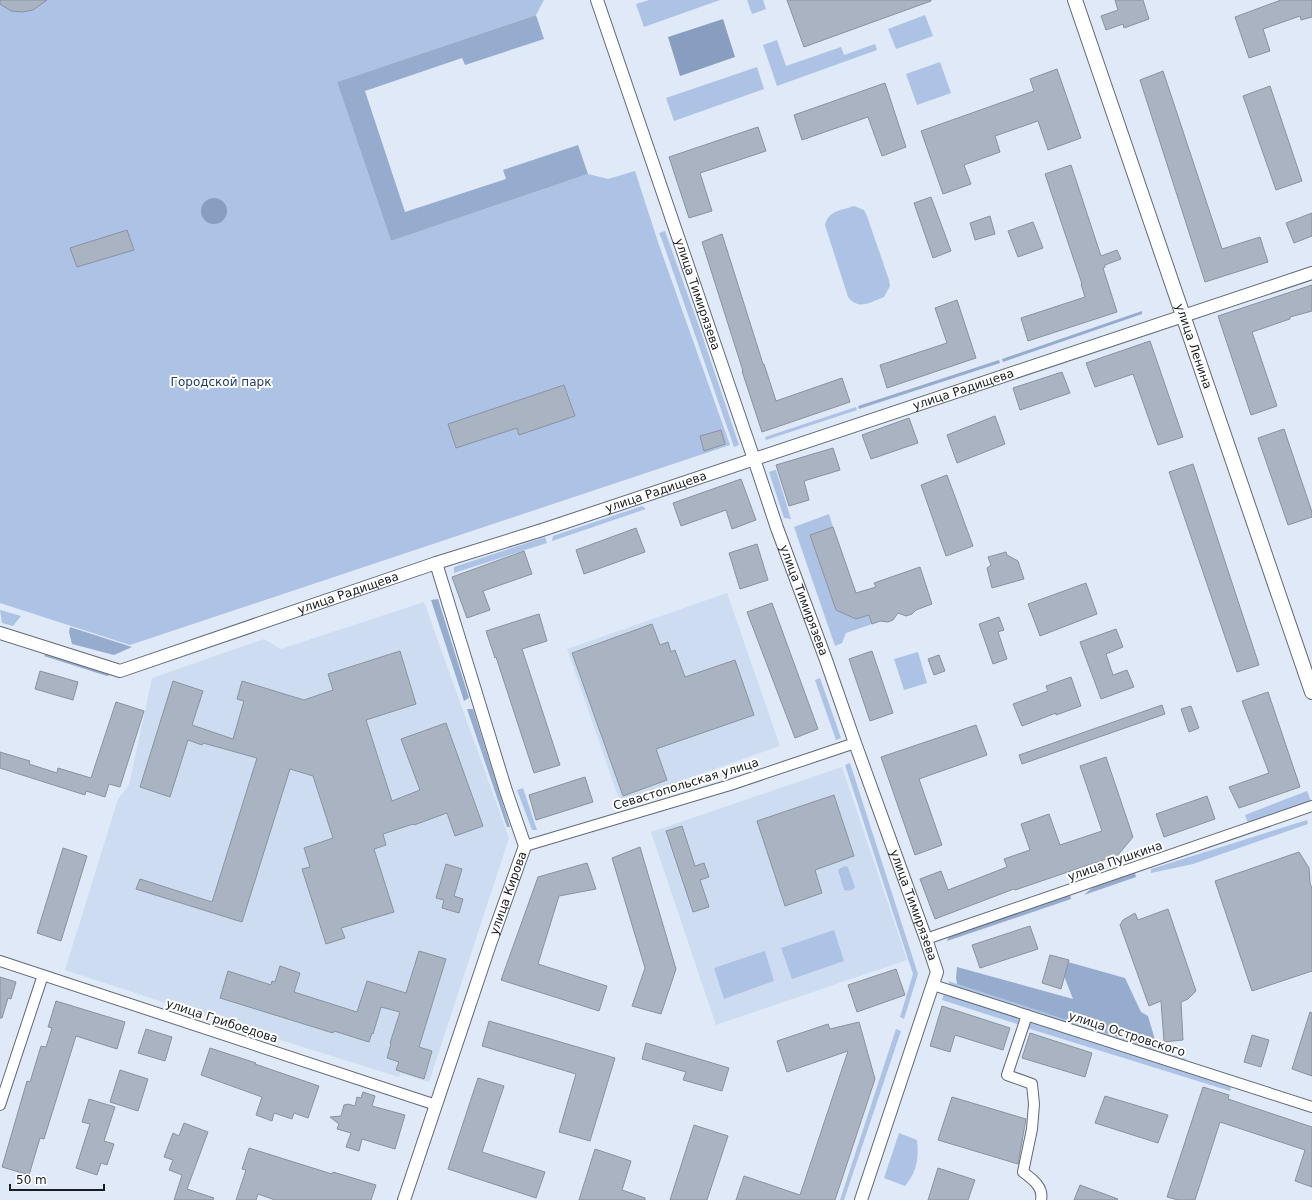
<svg xmlns="http://www.w3.org/2000/svg" width="1312" height="1200" font-family="'DejaVu Sans',sans-serif">
<style>
.built{fill:#cedcf1}
.green{fill:#acc3e5}
.forest{fill:#95accf}
.water{fill:#879ec0}
.building{fill:#aab3c1;stroke:#8a92a0}
.lines{fill:none;stroke-linecap:round;stroke-linejoin:round}
.minor-casing{stroke:#626a77;stroke-width:12}
.tertiary-casing{stroke:#626a77;stroke-width:14}
.secondary-casing{stroke:#626a77;stroke-width:16}
.minor{stroke:#fff;stroke-width:10}
.tertiary{stroke:#fff;stroke-width:12}
.secondary{stroke:#fff;stroke-width:14}
.labels{text-anchor:middle;stroke-width:4;stroke-linejoin:round;paint-order:stroke}
.street-label{font-size:12px;fill:#191d22;stroke:#fff}
.park-label{font-size:12px;fill:#22416f;stroke:#fff}
</style>
<rect width="100%" height="100%" fill="#dfe9f8"/>
<path class="built" d="M727 593 780 746 620 802 567 649Z
M424 602 509 838 429 1082 400 1073 399 1077 248 1030 65 970 118 799 129 785 152 678 264 639 281 649Z
M842 767 907 960 716 1025 651 832Z"/>
<path class="green" d="M0 0H544L536 15 337 82 391 241 588 174 608 179 635 171 658 242 730 445 130 645 0 603Z
M649 0H720L644 27 636 4Z
M747 0H763L766 9 752 14Z
M925 15 933 36 896 49 888 29Z
M777 40 786 66 841 47 844 55 875 44 877 50 777 86 763 45Z
M940 62 951 93 917 105 906 74Z
M757 67 764 89 674 121 666 98Z
M854 206 864 210 867 216 889 280 890 286 884 297C870 302 859 311 848 297L825 225C829 210 840 211 854 206Z
M665 231 701 332 739 445 734 447 662 240 659 233Z
M856 407 857 410 766 440 765 437Z
M775 470H776L791 519 784 518 769 472Z
M642 506 646 509 552 541 553 536Z
M829 514 833 527 810 535 836 610 856 619 869 615 872 624 846 633 842 643 835 646 794 527Z
M545 537 547 543 454 573V567Z
M0 610 21 616 13 626 2 623Z
M918 652 927 683 904 690 894 659Z
M820 678 841 738 836 740 815 680Z
M850 763 918 974 904 1019 900 1017 913 974 845 765Z
M523 788 537 830H532L517 790Z
M1307 791 1311 801 1248 823 1245 815Z
M1307 820 1308 824 1193 864 1151 873V869Z
M845 866 848 867 855 887C852 891 849 891 844 890L838 870 841 868Z
M834 930 844 961 792 979 781 948Z
M765 951 774 981 724 999 714 968Z
M948 981 1186 1059 1185 1066 951 987Z
M944 993 1022 1018 1020 1025 942 1000Z
M1030 1021 1232 1085 1230 1091 1027 1028Z
M896 1029 901 1031 844 1200H840Z
M899 1133 917 1140C919 1158 917 1172 905 1186L884 1178Z"/>
<path class="forest" d="M536 15 544 39 465 65 462 58 365 91 405 212 506 179 503 170 578 145 588 174 391 241 337 82Z
M1142 311V314L1003 362 1002 359Z
M999 360 1000 363 859 409 858 406Z
M438 599 469 698 464 701 431 600Z
M70 627 132 647 114 655 72 644 69 632Z
M51 649 120 671 107 676 44 656Z
M467 709H473L510 827H507Z
M1135 873 1136 877 1084 895 1093 887Z
M1070 893 1071 899 947 941 949 935Z
M1068 962 1125 978 1141 1012 1148 1016 1158 1050 957 984 956 978 957 967 1073 999 1064 976Z"/>
<path class="water" d="M723 19 735 57 680 76 668 37Z
M201 211a13 13 0 1 1 26 0a13 13 0 1 1-26 0Z"/>
<path class="building" d="M0 0H47L33 10 22 12 11 11 0 4Z
M787 0H931V1L804 47Z
M1115 0H1143L1149 19 1124 28 1123 24 1106 30 1101 16 1118 10Z
M1281 0H1312V17L1301 20 1300 16 1263 29 1270 51 1249 58 1235 17Z
M1057 69 1081 138 1048 150 1038 121 995 136 1000 152 964 165 971 184 943 194 921 131 1034 91 1030 79Z
M1163 71 1222 249 1260 237 1268 262 1205 282 1140 80Z
M885 83 906 147 882 156 868 117 802 140 794 115Z
M1270 86 1302 181 1276 190 1243 96Z
M758 127 766 151 700 173 712 211 689 218 669 157Z
M1071 165 1101 256 1117 250 1121 259 1105 265V267L1103 268 1117 312 1028 341 1021 318 1085 297 1081 284H1082L1045 174Z
M931 197 951 251 933 258 914 203Z
M1312 213V236L1294 243 1286 223Z
M990 216 995 234 975 240 970 223Z
M1033 222 1043 248 1018 257 1008 231Z
M127 230 134 250 77 267 70 248Z
M722 234 763 364H764L776 401 842 378 850 402 762 432 742 371H743L702 242Z
M1312 285V311L1290 317V319L1252 332 1277 406 1251 415 1218 316Z
M957 300 976 358 887 388 880 365 947 343 935 308Z
M1150 341 1183 437 1158 445 1133 374 1095 387 1086 363Z
M1062 372 1070 393 1020 410 1013 388Z
M564 385 575 416 519 435 517 428 456 448 448 424Z
M995 416 1005 444 957 463 947 435Z
M909 418 918 443 871 459 862 435Z
M1284 429 1312 512V517L1288 525 1258 438Z
M721 430 725 444 704 451 700 436Z
M833 448 840 470 804 481 809 500 789 506 776 465Z
M1193 464 1259 665 1237 672 1169 472Z
M947 475 973 546 946 556 921 485Z
M741 479 756 520 732 529 726 510 681 526 673 503Z
M833 527 856 593 876 587 874 583 920 567 932 604 916 610 912 614 906 616 898 613 893 620 888 622 880 621 872 624 869 615 856 619 836 610 810 535Z
M636 528 645 552 584 574 576 550Z
M757 544 768 580 740 589 729 553Z
M524 551 532 574 483 591 490 610 467 618 452 577Z
M1006 552 1007 555 1018 561 1024 579 992 588 987 568 991 565 988 557Z
M1086 583 1097 614 1040 636 1028 604Z
M772 603 818 729 795 738 747 612Z
M539 614 547 641 522 649 560 765 534 773 496 657 495 658 486 631Z
M999 617 1004 630 998 632 1007 659 993 664 979 624Z
M652 624 660 645 668 642 671 652 675 650 685 677 735 660 754 715 656 749 667 780 623 796 572 653Z
M1116 629 1123 647 1106 654 1113 675 1127 670 1134 687 1101 699 1080 642Z
M400 651 416 704 366 720 392 801 420 790 401 739 446 723 483 826 455 836 447 813 414 825 413 824 383 834 386 845 374 849 394 912 341 928 345 938 326 944 302 869 310 867 304 848 333 838 313 776 290 769 242 922 136 889 140 879 212 902 257 758 203 743 202 745 188 740 170 797 140 787 173 681 203 691 192 725 233 739 244 701 237 699 242 681 304 700 333 690 328 674Z
M872 651 893 713 870 721 849 659Z
M939 655 945 671 934 675 928 659Z
M40 671 78 682 73 700 35 689Z
M1071 677 1081 706 1056 715V713L1022 726 1013 704 1048 691 1046 686Z
M1268 692 1300 787 1239 808 1229 787 1269 773 1242 701Z
M116 702 144 711 120 787 109 784 105 797 86 791 85 795 0 768V752L30 761 29 764 57 773 58 768 91 778Z
M1162 705 1165 714 1022 764 1019 755Z
M1191 706 1199 728 1189 732 1181 709Z
M976 725 987 755 919 779 942 845 915 855 881 757Z
M1106 757 1133 837 1118 855 1015 890 1014 889 935 919 920 879 941 871 948 890 1007 867 1004 859 1030 850 1021 824 1049 814 1060 845 1102 831 1080 766Z
M585 777 593 802 536 820 529 795Z
M834 795 854 856 815 870 822 893 785 906 757 821Z
M1207 796 1215 819 1164 837 1156 814Z
M682 826 695 866 704 863 709 877 700 880 709 907 693 912 666 831Z
M640 847 676 969 661 1014 632 1006 645 968 612 858Z
M63 848 87 856 61 941 37 933Z
M1299 852 1309 868 1310 883 1312 889V971L1252 991 1215 881Z
M587 863 596 889 559 896 538 964 607 986 599 1011 501 980 538 877Z
M446 864 462 869 454 896 463 899 459 913 442 908 444 900 436 898Z
M1168 909 1196 991 1188 999 1181 1002 1183 1040 1164 1042 1161 1001 1149 1006 1120 925 1123 920 1135 913 1138 920Z
M1030 926 1038 949 980 968 972 945Z
M419 951 446 959 419 1047 432 1051 424 1079 396 1070 399 1062 387 1058 391 1044 390 1043 400 1012 381 1007 373 1034 372 1033 369 1042 334 1031 333 1033 220 998 228 971 271 985 272 981 275 982 280 966 300 973 294 992 357 1012 367 981 406 993Z
M1050 955 1069 960 1061 989 1042 983Z
M896 969 905 995 857 1012 848 985Z
M0 977 16 982 11 999 8 998 2 1018H0Z
M56 1001 125 1022 117 1049 76 1036 44 1139 40 1138 29 1175 2 1167 27 1081 30 1082 41 1046 46 1047 52 1028 48 1027Z
M942 1006 1010 1028 1003 1050 955 1035 950 1052 930 1046Z
M1310 1012 1312 1013V1076L1292 1069Z
M489 1021 615 1058 590 1141 559 1132 576 1074 482 1046Z
M859 1022 875 1079 835 1200H736L744 1176 800 1195 848 1051 787 1072 777 1041 828 1024 830 1029Z
M146 1029 172 1037 165 1061 138 1053Z
M1030 1033 1092 1053 1085 1077 1022 1058Z
M1252 1035 1269 1040 1261 1067 1244 1062Z
M646 1043 729 1068 722 1091 683 1080 686 1072 642 1059Z
M210 1048 256 1063 255 1064 319 1086 308 1118 294 1113 292 1119 274 1113 272 1121 256 1115 262 1097 201 1075Z
M120 1070 148 1079 138 1111 110 1102Z
M478 1078 504 1086 482 1152 545 1172 536 1198 448 1169Z
M1203 1087 1229 1095 1228 1099 1312 1127V1187L1295 1181 1305 1150 1220 1122 1195 1200H1178L1167 1197Z
M363 1092 375 1096 372 1106 405 1115 395 1149 362 1139 359 1151 346 1147 351 1133 337 1129 339 1124 330 1117 341 1116 344 1105 348 1104 355 1106 357 1097 361 1098Z
M1105 1096 1168 1115 1158 1143 1095 1123Z
M952 1097 1026 1119 1018 1164 938 1140Z
M89 1099 115 1107 104 1141 114 1144 107 1165 101 1163 97 1175 76 1168 90 1124 82 1122Z
M184 1123 208 1132 187 1189 214 1198 213 1200H174L182 1175 169 1170 173 1160 164 1157 173 1133 179 1136Z
M694 1125 728 1136 707 1200H670Z
M249 1148 332 1174 333 1172 376 1185 371 1200H275L258 1194 256 1200H236L246 1170 242 1169Z
M595 1149 631 1161 622 1190 645 1198V1200H579Z
M938 1168 975 1180 968 1200H928Z
M1080 1185 1118 1199 1117 1200H1074Z"/>
<g class="lines">
<g class="minor-casing">
<path id="minor" d="M525 846 730 785 855 743
M926 939 1312 806
M0 961 436 1105
M933 985 1312 1107
M1027 1015 1007 1075 1032 1084 1034 1104 1032 1129 1023 1172C1032 1179 1044 1187 1041 1200
M0 1105 43 975"/>
</g>
<g class="tertiary-casing">
<g id="tertiary">
<path id="s1" d="M597 0 758 471 777 528 826 660 855 743 926 939 937 972 861 1200"/>
<path id="s2" d="M0 633 120 671 436 563 542 530 1312 273"/>
<path id="s3" d="M404 1200 490 944 525 846 506 791 436 563"/>
</g>
</g>
<g class="secondary-casing">
<g id="secondary">
<path id="s4" d="M1075 0 1312 692"/>
</g>
</g>
<use href="#minor" class="minor"/>
<use href="#tertiary" class="tertiary"/>
<use href="#secondary" class="secondary"/>
</g>
<g class="labels">
<g class="street-label">
<text dy="4" stroke="none"><textPath href="#s1" startOffset="311">улица Тимирязева</textPath></text>
<text dy="4" stroke="none"><textPath href="#s4" startOffset="366">улица Ленина</textPath></text>
<text dy="4" stroke="none"><textPath href="#s2" startOffset="1015">улица Радищева</textPath></text>
<text dy="4" stroke="none"><textPath href="#s2" startOffset="691">улица Радищева</textPath></text>
<text dy="4" stroke="none"><textPath href="#s2" startOffset="367">улица Радищева</textPath></text>
<text dy="4" stroke="none"><textPath href="#s1" startOffset="635">улица Тимирязева</textPath></text>
<text transform="translate(686 784) rotate(-17)" y="4">Севастопольская улица</text>
<text transform="translate(1115 861) rotate(-19)" y="4">улица Пушкина</text>
<text dy="4" stroke="none"><textPath href="#s3" startOffset="324">улица Кирова</textPath></text>
<text dy="4" stroke="none"><textPath href="#s1" startOffset="959">улица Тимирязева</textPath></text>
<text transform="translate(222 1021) rotate(18)" y="4">улица Грибоедова</text>
<text transform="translate(1127 1034) rotate(18)" y="4">улица Островского</text>
</g>
<g class="park-label">
<text x="221" y="386">Городской парк</text>
</g>
</g>
<path d="M10 1184v6h94v-6" fill="none" stroke="#191d22" stroke-width="2"/>
<text x="16" y="1184" font-size="12" fill="#191d22" stroke="#ffffff" stroke-width="3" paint-order="stroke">50 m</text>
</svg>
